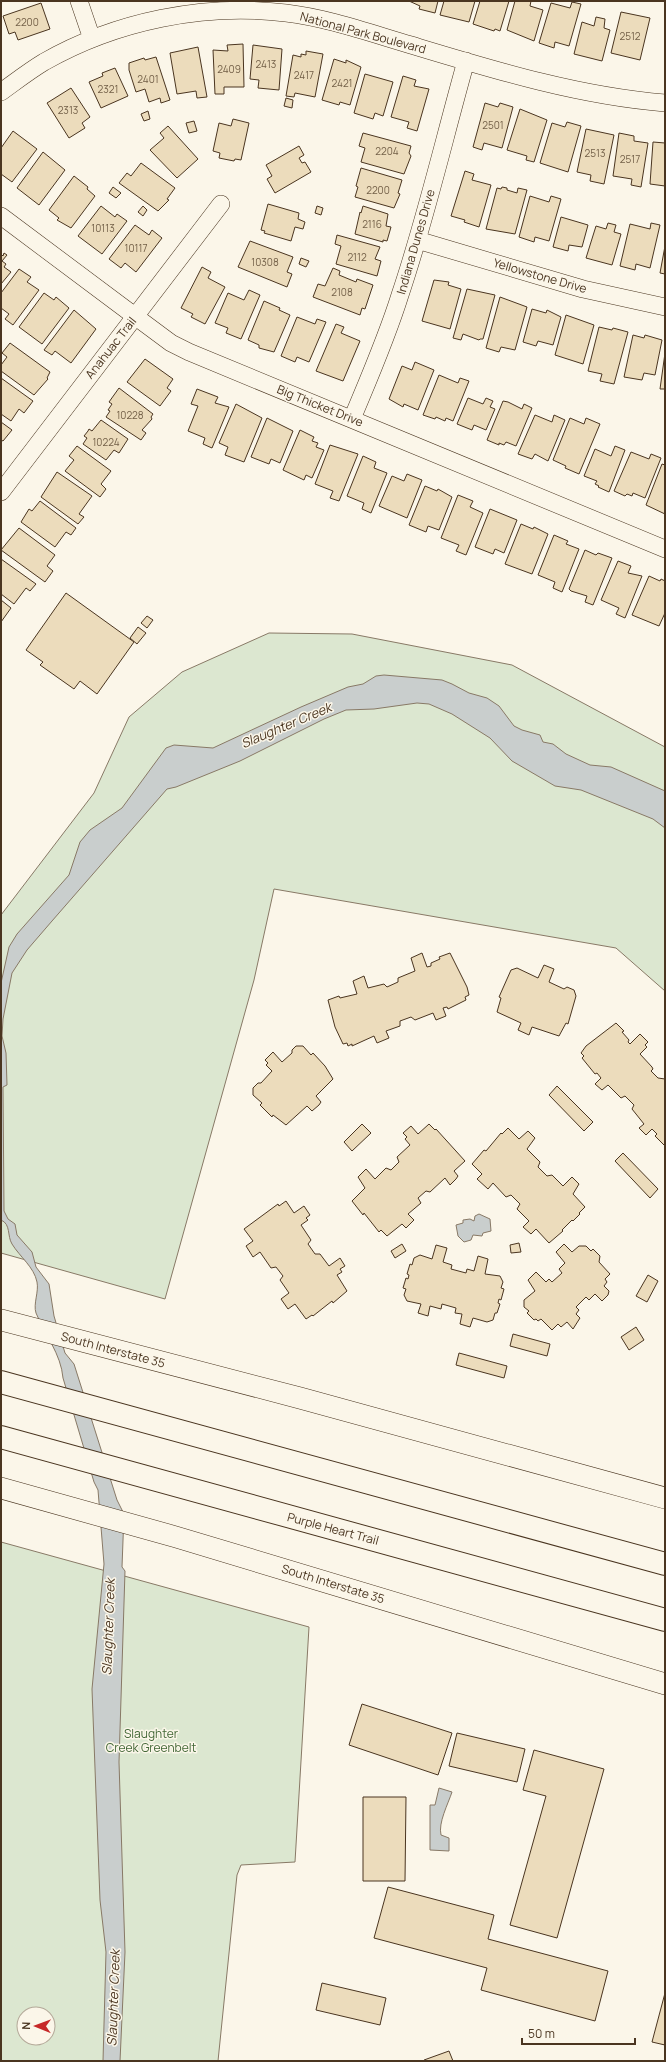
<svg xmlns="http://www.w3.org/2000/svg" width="666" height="2062" font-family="Manrope,sans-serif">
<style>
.green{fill:#dce7d0;stroke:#887966;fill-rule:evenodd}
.water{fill:#c9cecd;stroke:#887966}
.building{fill:#ecdcbc;stroke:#4a3520}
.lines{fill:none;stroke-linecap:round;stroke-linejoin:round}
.minor-casing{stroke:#4a3520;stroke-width:18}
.major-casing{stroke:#4a3520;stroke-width:22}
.highway-casing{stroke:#4a3520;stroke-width:24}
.minor{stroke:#fbf6e9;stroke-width:17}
.major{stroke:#fbf6e9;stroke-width:21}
.highway{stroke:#fbf6e9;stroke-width:22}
.labels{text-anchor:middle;stroke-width:3;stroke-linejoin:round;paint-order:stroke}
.number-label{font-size:10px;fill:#725f47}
.street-label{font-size:12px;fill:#4a3520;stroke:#fbf6e9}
.park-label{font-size:12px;fill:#436837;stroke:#fbf6e9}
.water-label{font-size:13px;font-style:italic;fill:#4a3520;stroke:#fbf6e9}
</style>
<rect width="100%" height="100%" fill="#fbf6e9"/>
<path class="green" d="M269 633 352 634 512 665 665 747V991L616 948 274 889 254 980 165 1299 1 1253V915L94 793 129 717 182 672Z
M1 1542 309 1627 295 1862 241 1865 237 1875 218 2061H1ZM24 2014H48V2038H24Z"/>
<path class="water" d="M384 675 442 680 452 684 469 693 487 698 499 706 514 726 522 730 540 735 543 742 553 744 566 754 590 765 611 767 665 791V828L653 819 581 790 555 786 512 761 490 738 452 714 429 704 417 703 374 709 346 710 324 719 240 761 176 787 167 789 52 921 27 950 12 973 3 1019 2 1036 6 1053 7 1085 3 1087 4 1211 8 1219 15 1224 17 1235 32 1252 36 1267 49 1284 54 1316 65 1353 74 1364 117 1500 124 1514 122 1567 125 1571 119 1762 125 1952 120 2061H103L106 1952 100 1900 92 1689 104 1564 98 1490 94 1482 63 1378C61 1354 45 1335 36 1313 33 1304 39 1292 37 1282 34 1267 20 1257 12 1244 7 1236 11 1224 1 1220V983L9 947 17 934 69 875 80 842 90 830 122 808 166 748 174 745 213 748 301 707 348 687 363 684 376 676Z
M479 1214 490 1219 491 1231 483 1233 482 1236 473 1235 471 1240 464 1242 458 1236 456 1225 463 1223V1220L470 1219 474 1221 475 1216Z
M439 1788 452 1792C448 1804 438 1823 441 1835L449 1838V1851L430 1850V1805H435Z"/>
<path class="building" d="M409 1H438L435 13 419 9 420 6Z
M444 1H475L469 22 440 15Z
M480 1H509L500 31 495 29 494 31 473 24Z
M515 1H531L530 6 543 10 534 41 507 30Z
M572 2 581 4 569 46 555 42 554 48 539 43 551 3 570 8Z
M41 3 50 29 18 40 15 32 9 34 3 16Z
M621 12 650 18 640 60 611 53Z
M596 17 605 19 604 28 610 30 602 61 574 54 582 22 594 26Z
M243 44 244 87H224V94H215L213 50 228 51 227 45Z
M253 45 282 49 279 90 258 88 259 80 250 79Z
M198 47 207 97 197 98 196 91 177 94 170 53Z
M306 51 323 54 315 97 295 93 294 97 286 96 293 55 301 57V54L306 55Z
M156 57 170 100 161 103 160 98 149 102 145 89 136 92 129 70V63L144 58 145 60Z
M334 59 346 63V60L361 67 350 105 340 102 339 105 322 100Z
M115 68 128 96 101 108 89 82 103 76 102 73Z
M365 74 393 82 383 116 375 113 373 119 354 113Z
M403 76 416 80 414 86 429 89 417 131 407 128 409 122 391 117Z
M71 88 90 117 82 123 85 128 69 138 47 103Z
M286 98 293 100 292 108 284 106Z
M485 103 498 107 500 103 513 107 502 148 484 143 482 150 473 147Z
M520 109 547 120 534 162 526 160 527 156 507 150Z
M148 111 150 119 144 121 141 114Z
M233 119 249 123 241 160 235 159 234 161 219 158 220 153 213 151 219 123 231 126Z
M194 121 197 131 189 133 186 123Z
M567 122 581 126 568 172 540 163 552 123 565 127Z
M168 126 198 159 177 178 150 150 164 138 160 133Z
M586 129 614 135 604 184 590 181 591 175 577 172Z
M13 131 37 149 12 182 1 174V148Z
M363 133 411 146 409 153 411 156 404 174 361 162 365 148 359 146Z
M619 133 634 136V141L648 143 641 187 631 185 632 179 613 176Z
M653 142 665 143V186L650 184Z
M299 146 304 155 299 158 302 163 305 162 311 172 275 193 267 179 272 176 266 165Z
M43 152 65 170 39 205 17 188Z
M141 163 175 188 167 199 169 200 158 211 119 183 127 173 131 176Z
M361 168 402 180 398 193 400 194 394 208 355 197 358 187 356 186Z
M465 171 474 174 472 180 491 185 479 227 464 222 465 220 451 216Z
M74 176 88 187 87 189 95 196 71 228 57 220 59 218 49 210Z
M113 187 121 193 116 198 109 193Z
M502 187 507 188V190L517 193 518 188 527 190 515 234 486 229 497 188 501 189Z
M530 196 549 202 551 196 561 199 549 241 535 237 534 242 519 237Z
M268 204 299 213 298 219 305 222 303 229 295 227 291 241 264 233 265 231 261 230Z
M101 206 115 217 117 214 127 221 102 254 78 236Z
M143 206 147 210 143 216 138 212Z
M317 206 323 208 321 215 315 213Z
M363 206 388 214 386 226 391 227 387 241 383 240V242L355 234 360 212 361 213Z
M561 217 588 225 582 247 569 245 568 251 553 247Z
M608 223 616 225 614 232 621 234 612 265 586 258 596 226 606 229Z
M651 223 660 225 650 268 636 264 635 270 620 266 630 224 650 229Z
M135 225 149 235 152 230 162 238 136 272 125 263 121 268 109 259Z
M337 235 380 247 375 259 381 261 377 276 336 264 341 246 335 244Z
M250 241 293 257 287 272 292 274 287 287 238 267Z
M665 246V274L660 273Z
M4 253 7 255 2 261 6 264 4 267 11 272 1 284V254L3 256Z
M301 258 309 261 306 267 299 264Z
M202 267 211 272 208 278 225 287 205 324 191 317 193 314 181 308Z
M333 268 340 271 339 275 356 282 357 279 373 285 365 309 362 308 360 315 313 297 318 284 325 286Z
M19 269 31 277 27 282 39 290 13 325 5 319 9 314 1 308V293Z
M434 280 449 282 448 285 461 289 450 329 422 321Z
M467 289 495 295 483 339H480L479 340 463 334 461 340 453 338Z
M249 290 260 295 241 339 226 333 228 328 215 323 228 293 244 300Z
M44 293 54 300 56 297 69 308 42 344 19 327Z
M500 297 527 307 515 350 501 347 499 352 486 348Z
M264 301 280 308 279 310 290 315 274 352 259 348V345L248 340Z
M532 309 546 313 547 310 561 317 553 345 538 341 536 346 523 342Z
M74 310 96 329 71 363 55 351 52 355 44 350Z
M566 315 594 325 583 364 555 355Z
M297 317 315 324 317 319 326 322 309 362 297 357 295 362 281 356Z
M336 324 344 327 341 333 360 341 343 381 316 371Z
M599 327 612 330 613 328 628 332 614 384 600 381 602 374 588 371Z
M633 335 644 338 645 335 662 340 655 375 644 373 642 380 624 377Z
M10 343 50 372 47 378 48 379 34 395 1 371V365L7 357 2 353Z
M665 353V389H660Z
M145 359 173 379 167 388 171 391 160 406 127 382Z
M415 362 434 370 418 410 404 404 403 407 389 399 402 366 412 370Z
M439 375 458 383 460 378 469 381 453 421 446 418 445 421 436 417 435 419 423 415Z
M1 378 33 401 24 413 19 409 11 421 1 414Z
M119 388 153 414 151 417 152 419 142 430 146 433 141 440 106 417 110 411 108 410 112 404 109 402Z
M197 389 218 397 215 403 229 407 212 448 203 444 205 438 188 431 198 406 191 404Z
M468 398 483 404 486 398 493 401 490 407 495 409 486 430 474 425 472 430 457 424Z
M503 401 508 402 522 409 524 404 532 408 516 446 506 442 504 445 499 443V445L487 440Z
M236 404 262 418 244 462 225 455 228 447 219 443Z
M535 415 552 422 554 415 565 420 548 461 535 454 532 459 518 454Z
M267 418 293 431 280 463 271 459 269 464 251 457Z
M570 418 584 424 586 418 600 424 579 474 565 468 566 466 553 460Z
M101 420 128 439 119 453 114 450 106 460 83 444 87 438 84 436 88 431 89 429 92 431Z
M1 422 12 430 3 441 1 440Z
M300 430 314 437 312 441 318 443 316 447 324 450 312 478 306 475 304 480 283 470Z
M330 445 358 454 339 501 330 498 333 491 315 484Z
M77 446 111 471 101 484 106 489 100 497 65 471 74 460 69 456Z
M615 446 625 450 609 492 598 487 599 486 595 484 597 481 584 476 595 449 611 456Z
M631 452 649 459 651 454 661 458 645 498 633 493 632 496 627 494 625 496 614 491Z
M363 456 376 462 374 468 387 473 371 513 362 509 364 503 347 496Z
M662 464 665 465V514L646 505Z
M57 472 92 496 79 514 84 517 78 524 41 497Z
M407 474 422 480 407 518 379 506 392 476 404 481Z
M425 486 437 491 438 489 452 497 439 530 428 526 426 532 409 525Z
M458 495 473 501 470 507 483 513 466 555 456 551 459 545 441 538Z
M40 501 76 528 71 535 66 532 55 547 21 522 29 509 32 511Z
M490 509 517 520 504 553 495 549 493 554 475 547Z
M521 524 533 529 534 527 548 534 532 574 505 564Z
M19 528 55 555 47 566 53 571 45 582 1 550Z
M554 535 568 541 566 544 579 549 562 592 553 588 555 582 538 575Z
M585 550 596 555 598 553 612 558 593 605 585 602 587 596 571 591 569 589Z
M1 559 36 584 30 591 26 588 14 604 1 594Z
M618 561 631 566 628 573 642 576 625 618 616 614 619 608 601 600Z
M649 576 660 581 661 579 665 581V613L659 626 632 615Z
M66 593 134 642 97 694 80 681 74 689 40 665 43 662 26 650Z
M1 600 11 608 1 622Z
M147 616 153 620 147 628 141 623Z
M138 627 146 633 137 644 130 638Z
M422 953 427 967 431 966V963L440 959 439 957 450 953 467 987 469 995 465 997 466 1000 448 1009 447 1007 443 1008 446 1016 436 1020 433 1013 415 1020 411 1017 400 1021V1026L386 1031 389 1038 377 1043 374 1036 352 1046V1044L348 1046 347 1043 343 1044 335 1027 328 1000 339 996 340 998 357 994 353 981 364 976 368 988 384 984 387 987 398 982V978L415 971 411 958Z
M544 965 554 969 549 982 564 989 567 987 574 990 576 996 568 1024 566 1023 559 1036 532 1027 529 1035 518 1030 521 1023 497 1012 501 998 499 997 511 970 517 968 538 978Z
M616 1023 624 1031 622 1032 629 1040 628 1042 630 1044 640 1034 648 1042 645 1045 647 1047 640 1054 652 1067 653 1069 651 1071 658 1078 665 1079V1146L655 1136 657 1134 652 1129 646 1135 639 1128 644 1124 632 1109 634 1105 625 1096 621 1098 608 1085 602 1090 595 1084 601 1078 597 1073 595 1074 582 1058 584 1056 581 1053 586 1046Z
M296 1046H303L311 1055 313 1053 325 1066 333 1079 316 1096 321 1102 319 1105 312 1111 307 1106 286 1125 273 1115 272 1117 260 1105 262 1103 253 1095V1088L258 1083H261L272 1071 266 1065 268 1063 265 1060 273 1052 282 1062 292 1053V1050Z
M557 1086 593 1122 584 1131 549 1095Z
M362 1124 371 1133 352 1151 344 1142Z
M429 1124 435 1130 436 1129 465 1161 454 1171 458 1176 456 1179 450 1185 445 1178 430 1192 426 1191 418 1198 421 1203 408 1214 414 1220 406 1228 402 1224 387 1236 381 1230 379 1232 364 1213 363 1215 352 1201 365 1188 358 1177 366 1169 375 1179 386 1168 391 1170 399 1162 397 1157 410 1145 405 1139 407 1137 403 1133 411 1126 418 1134Z
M508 1128 519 1139 528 1131 535 1138 527 1149 540 1162 538 1167 547 1176 552 1175 563 1186 572 1177 579 1184 573 1194 585 1207 579 1213 580 1214 573 1221 572 1220 562 1230 563 1231 549 1243 536 1229 531 1234 523 1227 529 1221 517 1209 520 1204 511 1195 506 1197 493 1183 488 1189 477 1179 482 1174 472 1164 484 1150 486 1151 501 1133 502 1134Z
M623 1153 658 1189 650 1198 615 1161Z
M286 1201 294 1213 304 1206 310 1215 306 1218 308 1220 301 1225 311 1240 308 1244 315 1254H320L329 1266 340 1258 345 1266 340 1269 342 1272 337 1275 347 1291 333 1303 332 1301 313 1316 312 1315 306 1319 295 1304 288 1309 281 1299 289 1293 280 1280 283 1276 276 1267 271 1268 260 1252 253 1257 246 1246 253 1241 244 1229 278 1204 279 1206Z
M519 1243 521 1252 511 1253 510 1245Z
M402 1244 406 1251 395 1258 391 1251Z
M564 1244 572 1252 579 1246H586L591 1251 593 1249 600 1256 599 1262 610 1274 605 1279 607 1282 604 1286 609 1291 608 1295 602 1301 595 1294 589 1300 586 1297 576 1307 579 1310 576 1314 580 1318 573 1329 567 1322 561 1327 558 1324 552 1330 541 1319 538 1321 536 1319 534 1320 527 1313 529 1311 524 1307V1300L535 1291 528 1280 536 1272 546 1282 549 1279 552 1282 562 1273 559 1269 565 1263 556 1252Z
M436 1245 447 1248 443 1262 452 1265 451 1269 466 1273 467 1269 474 1271 478 1256 488 1259 485 1274 500 1276 503 1282 501 1288 504 1289 501 1300 499 1299 498 1303 500 1304 497 1313H495L493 1320 487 1322 473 1318 470 1327 460 1324 462 1314 455 1313 456 1308 442 1304 441 1309 430 1306 428 1316 418 1313 421 1304 407 1301 404 1295 406 1289 403 1288 406 1278 408 1279 409 1275 407 1274 410 1264 412 1265 414 1258 420 1255 432 1259Z
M648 1275 658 1281 647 1302 636 1296Z
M636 1327 644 1340 629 1350 621 1337Z
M513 1334 550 1344 547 1356 510 1346Z
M459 1353 507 1366 504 1378 456 1365Z
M362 1704 452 1733 438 1775 349 1745Z
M457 1733 525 1749 517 1782 449 1766Z
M534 1750 604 1769 557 1938 510 1925 546 1796 523 1790Z
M363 1797H406L405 1881H363Z
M388 1887 494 1915 488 1939 608 1971 595 2021 481 1990 487 1968 374 1938Z
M322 1983 386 1998 380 2025 316 2010Z
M665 1993V2045L652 2042Z
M449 2051 453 2061H425L424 2060Z"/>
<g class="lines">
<g class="minor-casing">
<path id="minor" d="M79 1 92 39
M1 92C15 82 29 71 44 62 116 21 204 3 286 13 328 18 370 33 411 45 494 70 578 96 665 103
M1 216 136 317 171 343 189 352 665 549
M417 240 583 289 665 307
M352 419C369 378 387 337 400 295 426 218 444 139 466 61
M1 492 221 204"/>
</g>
<g class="major-casing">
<path id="major" d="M1 1320 300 1398 665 1498
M1 1488 176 1537 665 1684"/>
</g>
<g class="highway-casing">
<path id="highway" d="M1 1382 665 1564
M1 1437 665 1620"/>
</g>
<use href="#minor" class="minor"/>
<use href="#major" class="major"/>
<use href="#highway" class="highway"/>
</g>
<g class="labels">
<g class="number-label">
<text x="27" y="26">2200</text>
<text x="630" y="40">2512</text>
<text x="266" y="68">2413</text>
<text x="229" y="73">2409</text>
<text x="304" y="79">2417</text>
<text x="148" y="83">2401</text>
<text x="342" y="87">2421</text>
<text x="108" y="93">2321</text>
<text x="68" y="114">2313</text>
<text x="493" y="129">2501</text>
<text x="387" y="155">2204</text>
<text x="595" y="157">2513</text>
<text x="630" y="163">2517</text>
<text x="378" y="194">2200</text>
<text x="372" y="228">2116</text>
<text x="103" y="232">10113</text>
<text x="136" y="252">10117</text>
<text x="357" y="261">2112</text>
<text x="265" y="266">10308</text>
<text x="342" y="296">2108</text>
<text x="130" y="419">10228</text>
<text x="106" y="446">10224</text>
</g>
<g class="street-label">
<text transform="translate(363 33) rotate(15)" y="4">National Park Boulevard</text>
<text transform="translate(416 242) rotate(-74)" y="4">Indiana Dunes Drive</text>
<text transform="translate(540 276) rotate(16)" y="4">Yellowstone Drive</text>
<text transform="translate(111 348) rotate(-52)" y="4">Anahuac Trail</text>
<text transform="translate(320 406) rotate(22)" y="4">Big Thicket Drive</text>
<text transform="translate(113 1350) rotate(15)" y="4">South Interstate 35</text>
<text transform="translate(333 1529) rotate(15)" y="4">Purple Heart Trail</text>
<text transform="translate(333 1584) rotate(17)" y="4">South Interstate 35</text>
</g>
<g class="park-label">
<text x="151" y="1738">Slaughter<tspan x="151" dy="14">Creek Greenbelt</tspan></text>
</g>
<g class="water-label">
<text transform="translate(286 725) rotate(-23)" y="5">Slaughter Creek</text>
<text transform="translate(108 1627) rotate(-88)" y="5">Slaughter Creek</text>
<text transform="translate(113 1998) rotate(-88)" y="5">Slaughter Creek</text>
</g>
</g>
<rect width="666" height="2062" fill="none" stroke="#4a3520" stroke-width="4"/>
<g transform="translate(36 2026) rotate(271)"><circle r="19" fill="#fbf6e9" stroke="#b4a999"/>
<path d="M0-3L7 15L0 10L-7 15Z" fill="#c62828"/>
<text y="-6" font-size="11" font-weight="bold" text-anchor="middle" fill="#4a3520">N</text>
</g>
<path d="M522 2038v6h113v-6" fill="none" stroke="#4a3520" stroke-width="2"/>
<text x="528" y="2038" font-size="12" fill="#4a3520" stroke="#fbf6e9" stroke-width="3" paint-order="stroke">50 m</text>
</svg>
